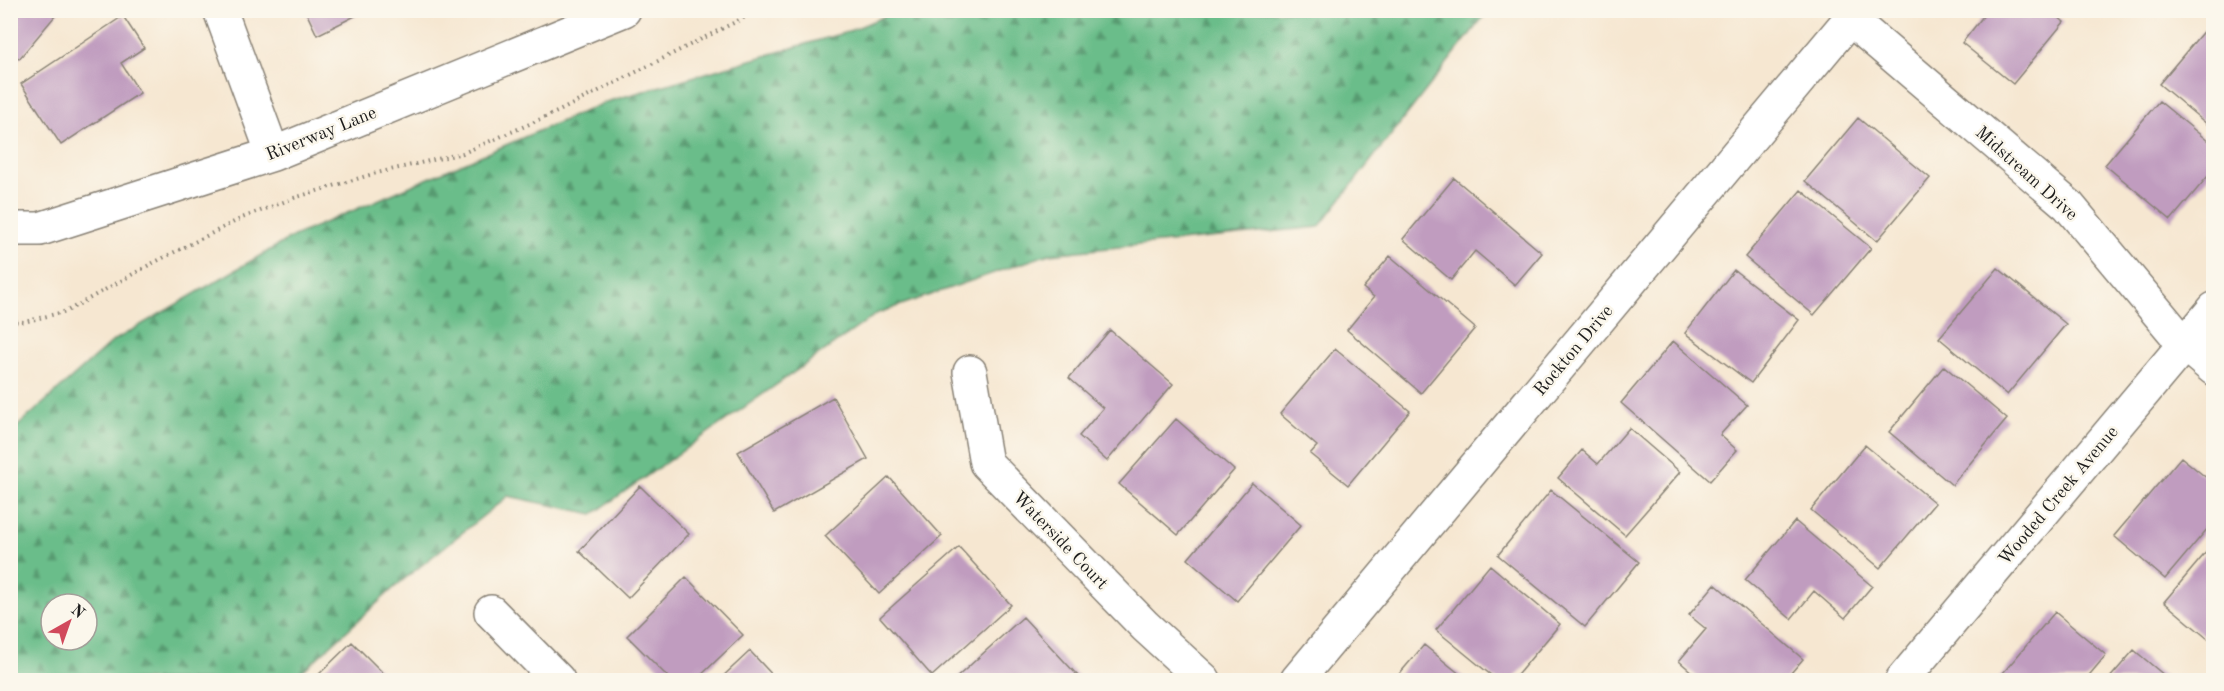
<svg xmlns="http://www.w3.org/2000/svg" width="2224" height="691" font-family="'Old Standard TT',serif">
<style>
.forest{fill:url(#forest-firs);stroke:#436c53;stroke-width:1.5;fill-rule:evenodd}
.building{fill:#c09cbf}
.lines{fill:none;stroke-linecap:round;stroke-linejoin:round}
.minor-casing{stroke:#898276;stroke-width:36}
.path{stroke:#898276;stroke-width:4;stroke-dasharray:1.5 4.5;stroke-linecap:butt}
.minor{stroke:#fff;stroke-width:33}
.labels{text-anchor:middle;stroke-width:5;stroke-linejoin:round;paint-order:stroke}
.street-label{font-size:18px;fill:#1c1c1c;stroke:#fbf7ec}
</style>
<defs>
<pattern id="forest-firs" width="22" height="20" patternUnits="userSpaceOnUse" patternTransform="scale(1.5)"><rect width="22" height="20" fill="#6abd8a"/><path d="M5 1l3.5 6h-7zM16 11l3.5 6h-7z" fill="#569970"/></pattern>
</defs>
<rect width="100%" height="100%" fill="#fbf7ec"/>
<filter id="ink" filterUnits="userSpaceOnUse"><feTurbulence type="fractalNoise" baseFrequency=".0167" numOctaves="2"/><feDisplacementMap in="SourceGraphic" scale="12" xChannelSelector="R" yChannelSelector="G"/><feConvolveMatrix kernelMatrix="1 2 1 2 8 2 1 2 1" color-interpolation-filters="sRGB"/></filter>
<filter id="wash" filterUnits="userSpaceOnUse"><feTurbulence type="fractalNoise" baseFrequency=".008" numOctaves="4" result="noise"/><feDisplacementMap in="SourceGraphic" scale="24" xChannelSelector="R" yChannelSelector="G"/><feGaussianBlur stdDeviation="1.35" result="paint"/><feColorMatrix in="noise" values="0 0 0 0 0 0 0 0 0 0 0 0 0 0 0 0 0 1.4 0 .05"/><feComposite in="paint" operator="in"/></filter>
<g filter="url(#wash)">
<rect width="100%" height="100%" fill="#f6e7d1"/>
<path class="forest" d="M897 11H1488L1319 227 1049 254 878 313 593 514 508 496 397 585 293 680H11V432L113 341 294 236 606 102 847 32ZM51 604H87V640H51Z"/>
<g id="blocks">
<path class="building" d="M10 10H60L19 59 10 51Z
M305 10H367L317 35Z
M1988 10H2050L2064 22 2013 84 1962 43Z
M123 16 144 48 121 63 140 93 61 145 21 84Z
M2212 21 2214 22V130L2159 84Z
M2159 101 2214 146V169L2171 220 2105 165Z
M1858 118 1930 178 1877 241 1805 181Z
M1454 178 1542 253 1515 285 1475 251 1451 280 1403 239Z
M1801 190 1871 248 1814 315 1745 257Z
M1390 256 1475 328 1421 393 1347 330 1374 297 1363 288Z
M1998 268 2066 324 2007 395 1939 338Z
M1734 270 1799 320 1751 383 1685 333Z
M1110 330 1173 384 1107 461 1079 436 1103 408 1069 378Z
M1673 341 1747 405 1720 435 1737 450 1710 481 1621 403Z
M1335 349 1410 411 1348 485 1310 454 1317 446 1280 414Z
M1944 366 2007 419 1952 485 1889 432Z
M833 397 868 459 774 513 738 452Z
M1176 419 1234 470 1178 535 1119 484Z
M1629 428 1680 472 1625 535 1558 478 1582 450 1598 464Z
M1865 445 1935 503 1880 568 1811 510Z
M2181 457 2214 484V521L2165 579 2114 536Z
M889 477 942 536 879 594 825 536Z
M1252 483 1301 525 1237 601 1188 559Z
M640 486 689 534 628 598 579 551Z
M1551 490 1639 562 1585 627 1498 555Z
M1795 521 1872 586 1845 618 1814 591 1791 619 1745 580Z
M2214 543V644L2164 602Z
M959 547 1011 605 932 676 880 617Z
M1490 565 1560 624 1513 680H1497L1436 630Z
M686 577 743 635 696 680H671L627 636Z
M1715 584 1803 659 1785 680H1701L1679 661 1706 629 1689 615Z
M2055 612 2106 655 2085 680H1997Z
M1023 617 1078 676 1074 680H954Z
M352 642 390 680H313Z
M1424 645 1467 680H1394Z
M2134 650 2165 676 2161 680H2108Z
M750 651 777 680H719Z"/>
</g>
</g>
<g filter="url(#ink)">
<use href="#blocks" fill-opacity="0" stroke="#898276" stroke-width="1.5"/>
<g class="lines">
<g class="minor-casing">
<path id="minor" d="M220 10 273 154
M10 229H40L273 154 624 10
M970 372 986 463 1145 626 1204 680
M491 612 558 680
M1297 680 1850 19 2068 205 2184 344 2214 369
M1902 680 2214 309"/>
</g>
<path class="path" d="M10 321 24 322 67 311 151 264 242 218 294 198 373 174 463 153 557 112 759 10"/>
<use href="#minor" class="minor"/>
</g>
</g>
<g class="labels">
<g class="street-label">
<text transform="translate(321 133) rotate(-22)" y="6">Riverway Lane</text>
<text transform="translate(2027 173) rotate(42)" y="6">Midstream Drive</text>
<text transform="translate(1573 350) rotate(-50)" y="6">Rockton Drive</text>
<text transform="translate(2058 495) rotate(-50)" y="6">Wooded Creek Avenue</text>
<text transform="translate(1061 540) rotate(46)" y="6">Waterside Court</text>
</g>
</g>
<rect width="2224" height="691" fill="none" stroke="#fbf7ec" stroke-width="36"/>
<g transform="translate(69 622) rotate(40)"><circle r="28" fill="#fbf7ec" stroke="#a29f99" stroke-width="1.5"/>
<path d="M0-4.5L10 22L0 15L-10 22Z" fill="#d1495b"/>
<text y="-9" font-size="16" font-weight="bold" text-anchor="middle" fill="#1c1c1c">N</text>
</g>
</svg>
